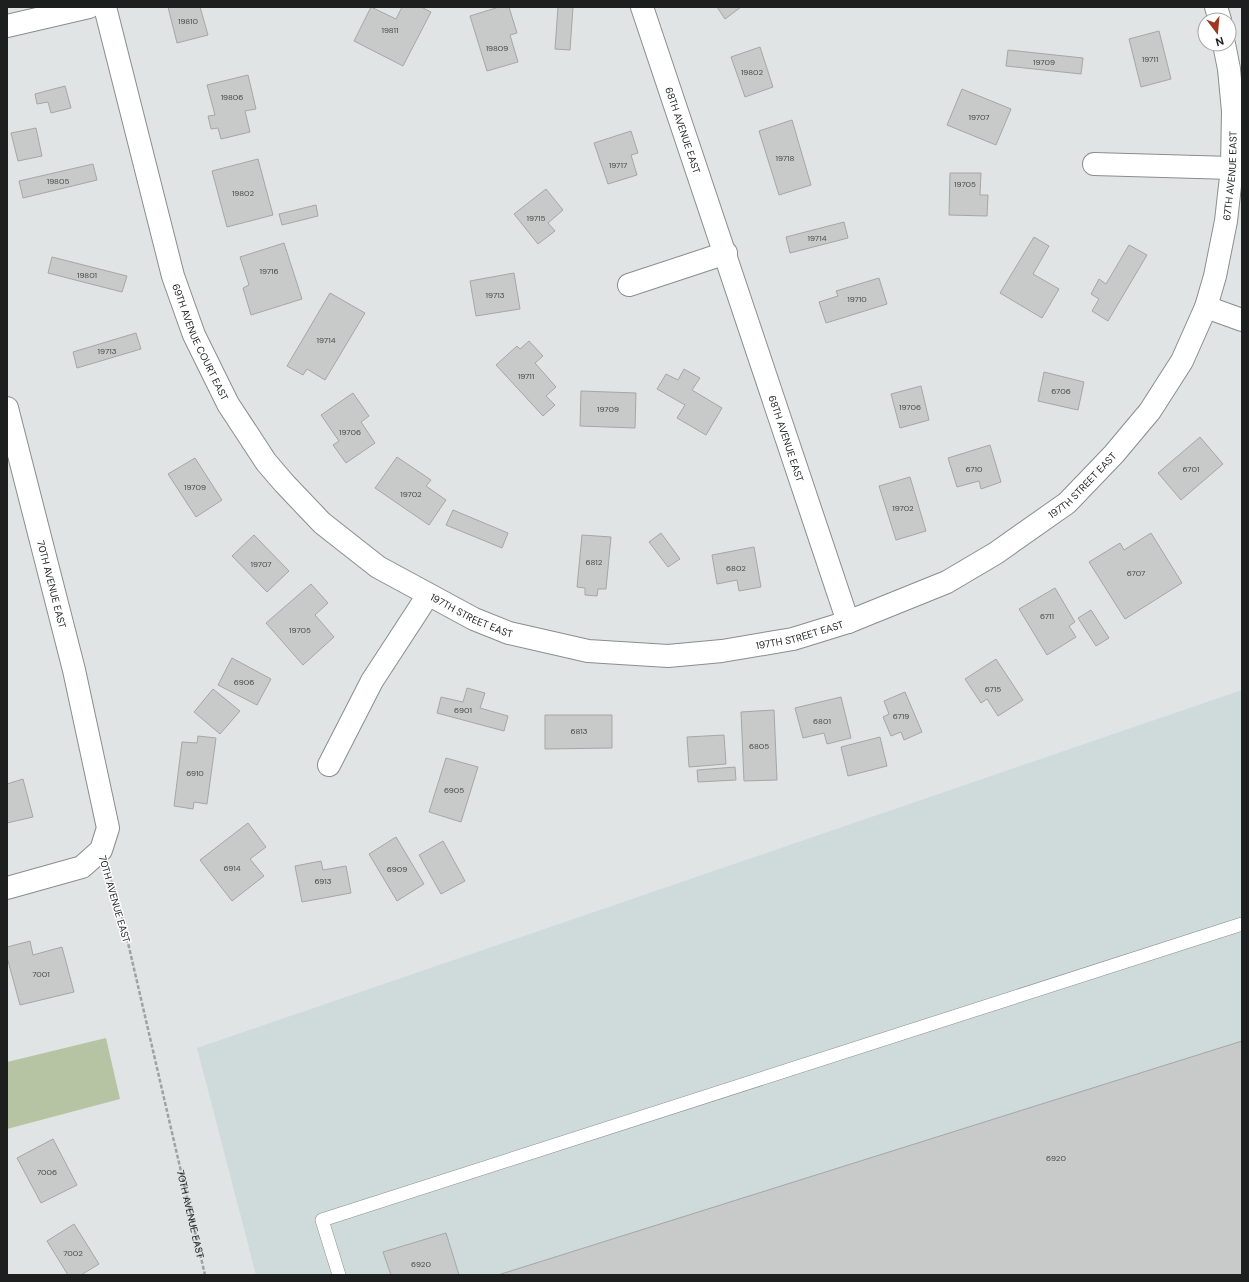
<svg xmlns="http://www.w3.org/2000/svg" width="1249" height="1282" font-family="'DM Sans',sans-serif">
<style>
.built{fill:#cedbda}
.green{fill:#b6c4a3}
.building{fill:#c7cac8;stroke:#a4a7a5}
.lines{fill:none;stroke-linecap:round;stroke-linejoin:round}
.service-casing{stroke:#898e8d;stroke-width:14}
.minor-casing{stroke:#898e8d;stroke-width:24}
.path{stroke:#9fa2a2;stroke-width:2.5;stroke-dasharray:4 2;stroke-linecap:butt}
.service{stroke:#fff;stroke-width:13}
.minor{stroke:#fff;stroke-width:22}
.labels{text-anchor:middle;stroke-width:3;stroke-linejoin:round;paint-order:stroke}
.number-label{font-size:8px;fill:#484a49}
.street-label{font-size:10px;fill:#1d1f1f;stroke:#fff}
</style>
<rect width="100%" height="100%" fill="#e0e4e4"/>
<path class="built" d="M1242 690V1275H256L197 1048Z"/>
<path class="green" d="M106 1038 120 1099 7 1129V1062Z"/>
<path class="building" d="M168 7H200L208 35 177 43Z
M371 7 396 19 402 7H421L431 12 403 66 354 41Z
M499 7H509L517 33 510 35 518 62 487 71 470 16Z
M558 7H573L570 50 555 49Z
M717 7H741L725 19Z
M1159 31 1171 79 1141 87 1129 39Z
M760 47 773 87 745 97 731 57Z
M1008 50 1083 58 1081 74 1006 66Z
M248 75 256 109 245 111 250 132 221 139 218 128 211 129 208 116 215 115 207 85Z
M65 86 71 108 51 113 48 102 37 104 35 94Z
M962 89 1011 109 996 145 947 125Z
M792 120 811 185 779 195 759 131Z
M36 128 42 156 18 161 11 133Z
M631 131 638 153 631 155 637 175 608 184 594 143Z
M258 159 273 215 227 227 212 171Z
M93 164 97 180 23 198 19 181Z
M950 173H981L980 195H988L987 216 949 215Z
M546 189 563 210 548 223 555 231 538 244 514 214Z
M316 205 318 216 282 225 279 214Z
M844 222 848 238 790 253 786 237Z
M1034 237 1049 246 1033 274 1059 289 1042 318 1000 293Z
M284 243 302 299 251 315 243 288 249 285 240 257Z
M1129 245 1147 255 1108 321 1092 311 1099 299 1091 294 1099 279 1106 284Z
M52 257 127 276 122 292 48 273Z
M514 273 520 309 476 316 470 281Z
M879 278 887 304 826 323 819 302 838 296 836 291Z
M330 293 365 313 325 380 307 369 303 375 287 366Z
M136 333 141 349 77 368 73 352Z
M529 341 543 356 535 363 556 387 546 396 555 405 543 416 496 365 517 346 520 349Z
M684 369 700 378 692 390 722 408 706 435 677 418 685 405 657 389 666 374 678 380Z
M1044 372 1084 382 1078 410 1038 401Z
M921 386 929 420 900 428 891 394Z
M581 391 636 393 635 428 580 426Z
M353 393 369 416 361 422 375 443 346 463 333 445 339 441 321 415Z
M1200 437 1223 464 1181 500 1158 473Z
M990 445 1001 482 981 489 979 481 957 487 948 458Z
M397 457 431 480 426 486 446 500 429 525 375 488Z
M195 458 222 500 196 517 168 474Z
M910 477 926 531 896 540 879 486Z
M453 510 508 533 502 548 446 525Z
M661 533 680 559 668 567 649 542Z
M1151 533 1182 583 1125 619 1089 562 1120 543 1124 550Z
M254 535 289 571 267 592 232 556Z
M582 535 611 537 606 589H598L597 596 585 595V588L577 587Z
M754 547 761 587 739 591 737 580 717 584 712 555Z
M311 584 328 603 315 615 334 637 303 665 266 623Z
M1055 588 1075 622 1069 626 1076 637 1047 655 1019 609Z
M1091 610 1109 638 1096 646 1078 618Z
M232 658 271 679 257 705 218 685Z
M996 659 1023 700 998 716 987 699 981 703 965 679Z
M467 688 485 693 480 708 508 716 504 731 437 713 441 697 463 702Z
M213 689 240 711 220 734 194 712Z
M905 692 922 732 904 740 901 732 891 736 883 717 889 714 884 701Z
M841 697 851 738 827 744 824 733 803 738 795 708Z
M774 710 777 780 744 781 741 712Z
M545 715H612V748L545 749Z
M724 735 726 764 689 767 687 737Z
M198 736 216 738 207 804 194 802 193 809 174 806 182 742 197 743Z
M880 737 887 766 848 776 841 747Z
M446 758 478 767 461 822 429 812Z
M735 767 736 780 698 782 697 770Z
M23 779 33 817 7 823V784Z
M248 823 266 847 250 859 264 876 232 901 200 860Z
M396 837 424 884 397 901 369 854Z
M443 841 465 881 441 894 419 855Z
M321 861 323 870 346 866 351 893 302 902 295 866Z
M30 941 33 955 62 947 74 992 20 1005 7 957V947Z
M1242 1041V1275H498Z
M53 1139 77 1185 41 1203 17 1158Z
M74 1224 99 1264 81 1275H68L47 1241Z
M446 1233 459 1275H391L383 1252Z"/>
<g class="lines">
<g class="service-casing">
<path id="service" d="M339 1275 322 1220 1242 924"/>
</g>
<g class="minor-casing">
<g id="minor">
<path id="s2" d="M105 7 173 276 194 335 228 404 266 462 284 483 322 523 378 567 474 619 509 633 588 651 668 656 722 651 793 639 848 622 947 582 996 553 1067 503 1114 454 1150 411 1182 361 1206 307 1215 276 1226 221 1232 168 1233 111 1229 69 1224 44"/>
<path id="s3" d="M642 7 848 622"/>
<path d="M1216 7 1220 20"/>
<path d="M7 26 89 7"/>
<path d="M1094 164 1232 168"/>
<path d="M629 285 726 253"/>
<path d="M1206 307 1242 320"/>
<path id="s4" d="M7 408 74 670 108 828 101 850 82 867 7 888"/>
<path d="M329 765 372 681 428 595"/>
</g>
</g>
<path class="path" id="s1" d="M109 875 119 904 205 1275"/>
<use href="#service" class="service"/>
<use href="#minor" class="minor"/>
</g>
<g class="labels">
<g class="number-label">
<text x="188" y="24">19810</text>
<text x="390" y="33">19811</text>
<text x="497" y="51">19809</text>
<text x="1150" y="62">19711</text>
<text x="1044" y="65">19709</text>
<text x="752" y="75">19802</text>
<text x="232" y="100">19806</text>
<text x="979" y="120">19707</text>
<text x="785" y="161">19718</text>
<text x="618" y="168">19717</text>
<text x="58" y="184">19805</text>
<text x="965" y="187">19705</text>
<text x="243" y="196">19802</text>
<text x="536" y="221">19715</text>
<text x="817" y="241">19714</text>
<text x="269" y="274">19716</text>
<text x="87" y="278">19801</text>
<text x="495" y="298">19713</text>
<text x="857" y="302">19710</text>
<text x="326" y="343">19714</text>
<text x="107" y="354">19713</text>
<text x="526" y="379">19711</text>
<text x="1061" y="394">6706</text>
<text x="910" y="410">19706</text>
<text x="608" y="412">19709</text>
<text x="350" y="435">19706</text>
<text x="974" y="472">6710</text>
<text x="1191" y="472">6701</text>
<text x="195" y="490">19709</text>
<text x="411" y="497">19702</text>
<text x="903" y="511">19702</text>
<text x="594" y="565">6812</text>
<text x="261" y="567">19707</text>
<text x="736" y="571">6802</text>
<text x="1136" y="576">6707</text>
<text x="1047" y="619">6711</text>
<text x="300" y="633">19705</text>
<text x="244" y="685">6906</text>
<text x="993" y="692">6715</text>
<text x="463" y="713">6901</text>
<text x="901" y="719">6719</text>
<text x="822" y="724">6801</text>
<text x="579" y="734">6813</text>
<text x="759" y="749">6805</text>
<text x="195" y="776">6910</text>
<text x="454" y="793">6905</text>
<text x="232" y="871">6914</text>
<text x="397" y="872">6909</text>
<text x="323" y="884">6913</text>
<text x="41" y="977">7001</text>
<text x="1056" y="1161">6920</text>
<text x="47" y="1175">7006</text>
<text x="73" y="1256">7002</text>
<text x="421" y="1267">6920</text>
</g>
<g class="street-label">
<text dy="4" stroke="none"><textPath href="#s3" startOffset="130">68TH AVENUE EAST</textPath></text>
<text dy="4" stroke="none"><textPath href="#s2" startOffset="1759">67TH AVENUE EAST</textPath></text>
<text dy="4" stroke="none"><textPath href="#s2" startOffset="349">69TH AVENUE COURT EAST</textPath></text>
<text dy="4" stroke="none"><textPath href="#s3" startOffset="455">68TH AVENUE EAST</textPath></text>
<text dy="4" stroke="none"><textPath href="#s2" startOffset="1406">197TH STREET EAST</textPath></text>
<text dy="4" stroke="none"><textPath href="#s4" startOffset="182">70TH AVENUE EAST</textPath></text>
<text dy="4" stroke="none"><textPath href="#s2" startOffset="746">197TH STREET EAST</textPath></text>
<text dy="4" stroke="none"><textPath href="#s2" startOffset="1082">197TH STREET EAST</textPath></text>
<text transform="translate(115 899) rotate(74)" y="4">70TH AVENUE EAST</text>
<text dy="4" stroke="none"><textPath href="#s1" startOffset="349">70TH AVENUE EAST</textPath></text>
</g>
</g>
<rect width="1249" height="1282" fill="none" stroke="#1d1f1f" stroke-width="16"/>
<g transform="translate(1217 32) rotate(164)"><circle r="19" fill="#ffffff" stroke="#a5a5a5"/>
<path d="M0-3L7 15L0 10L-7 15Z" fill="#a0371f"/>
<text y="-6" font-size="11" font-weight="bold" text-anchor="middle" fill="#1d1f1f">N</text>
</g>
</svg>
